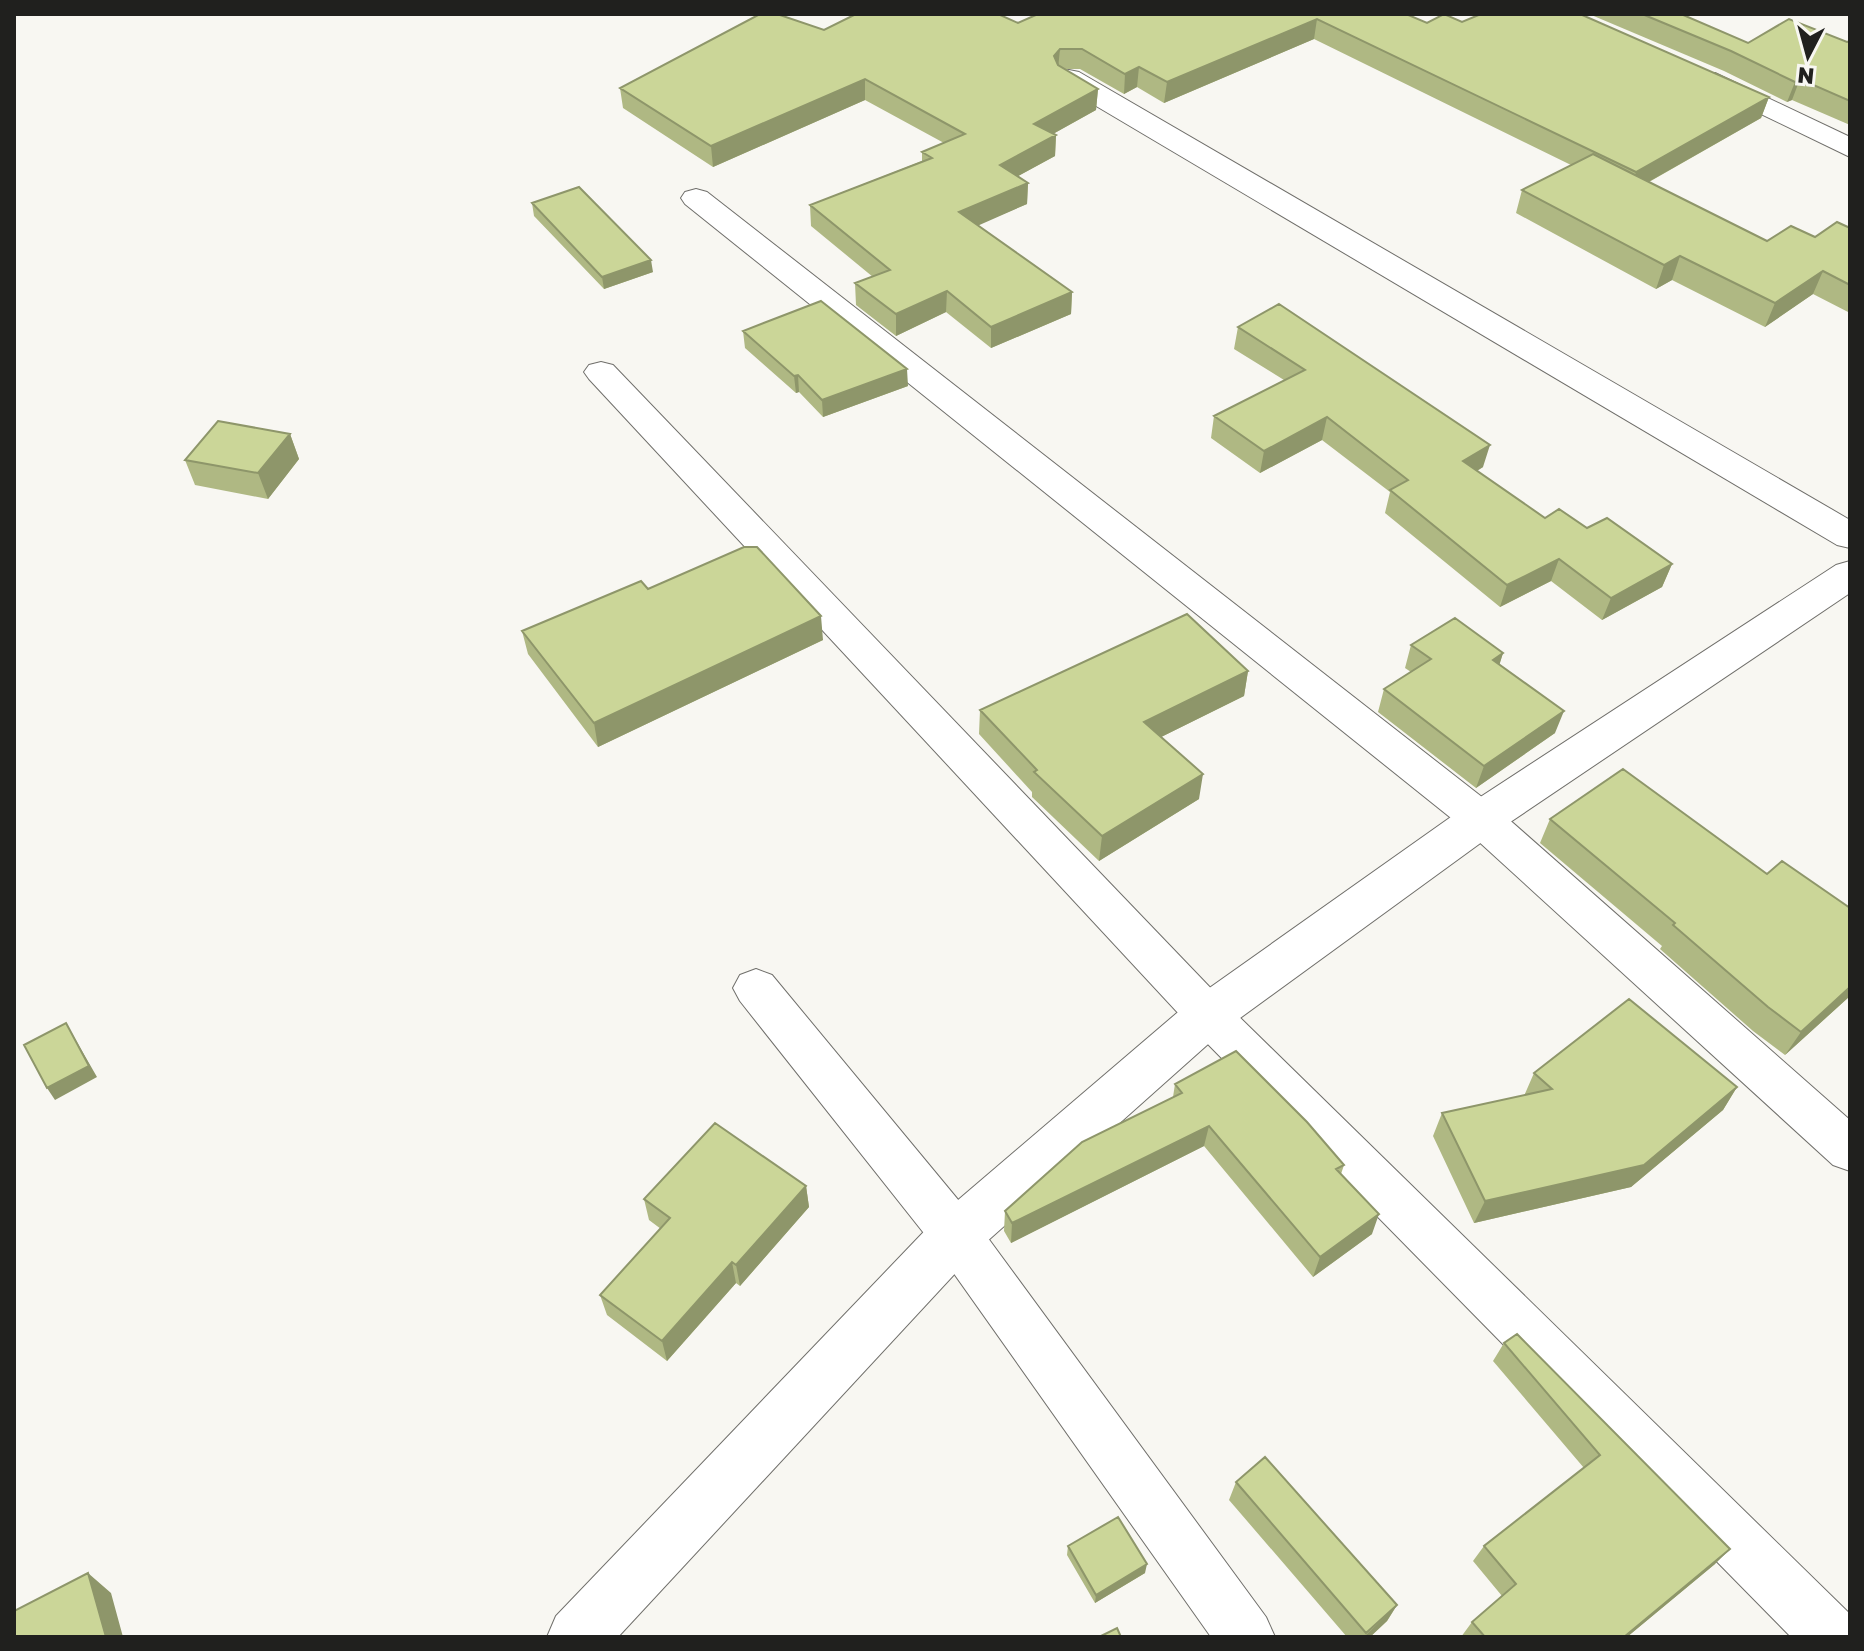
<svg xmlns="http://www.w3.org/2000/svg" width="1864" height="1651" font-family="'Golos Text',sans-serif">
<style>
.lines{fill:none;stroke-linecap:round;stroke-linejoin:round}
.street-casing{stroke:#706f6b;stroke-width:2}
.secondary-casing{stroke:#706f6b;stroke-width:2}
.street{fill:#fff;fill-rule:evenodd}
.secondary{fill:#fff;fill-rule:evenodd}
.wall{fill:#afb883}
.shaded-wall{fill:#8e966a}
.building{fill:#cbd698;stroke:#8e966a;stroke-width:2}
</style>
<rect width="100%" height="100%" fill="#f8f7f2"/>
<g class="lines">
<g class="street-casing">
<path id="street" d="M1069 70 1079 72 1850 520V548L1837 545 1059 84 1055 78 1059 72Z
M1715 73 1850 137V157L1705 87 1701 81 1705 75Z
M696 189 707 192 1496 808 1850 1120V1171L1833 1165 1466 830 685 204 681 198 685 192Z
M601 362 613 365 1224 1002 1850 1614V1637H1791L1192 1028 589 379 584 372 589 365Z
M756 969 772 975 974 1219 1266 1617 1275 1637H1211L938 1251 740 1001 733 988 740 975Z"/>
</g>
<g class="secondary-casing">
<path id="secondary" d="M1850 561V593L1497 831 1225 1029 975 1252 618 1637H547L556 1616 937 1218 1191 1001 1465 807 1836 565Z"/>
</g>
<use href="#street" class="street"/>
<use href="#secondary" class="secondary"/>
</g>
<path class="wall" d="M1406 14 1427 23 1462 22 1769 97 1761 118 1649 182 1767 241 1815 237 1850 228V313L1813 294 1765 327 1672 280 1656 289 1516 213 1522 190 1571 165 1314 39 1164 103 1137 87 1124 94 1080 69H1064L1098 89 1096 110 1053 134 1056 135 1055 156 1018 176 1028 183 1027 204 977 225 1072 292 1071 314 991 348 946 312 896 336 856 305 855 283 873 277 811 226 810 205 922 161V152L944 143 865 100 713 167 623 108 620 88 824 30Z
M1589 14H1681L1748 43 1847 42 1850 41V125L1792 100 1787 102 1724 71Z
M532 203 653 272 604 289 534 216Z
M1238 327 1483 467 1477 471 1545 518 1587 528 1672 564 1662 587 1602 620 1551 581 1500 607 1385 513 1390 492 1322 440 1260 473 1211 438 1214 416 1284 380 1234 349Z
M743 331 908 386 823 417 799 392 796 393 745 348Z
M290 434 299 459 268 499 195 485 185 460Z
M648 589 823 640 598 747 528 654 522 631Z
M1411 645 1503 653 1499 665 1555 733 1476 788 1378 712 1384 689 1411 672 1405 668Z
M1248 671 1244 696 1161 737 1199 799 1099 861 1032 797V792L979 734 980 710Z
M1550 819 1850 996 1785 1055 1753 1031 1660 949 1662 946 1540 843Z
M1534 1073 1737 1087 1723 1110 1631 1187 1474 1223 1433 1136 1442 1113 1524 1096Z
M1175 1084 1344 1165 1341 1174 1372 1234 1313 1277 1204 1146 1011 1243 1004 1231 1005 1211 1173 1097Z
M806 1186 809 1207 740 1286 736 1283 667 1361 607 1315 600 1295 661 1229 649 1220 644 1199Z
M1504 1343 1715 1564 1627 1637H1461L1472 1622 1502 1596 1473 1561 1484 1546 1584 1468 1493 1361Z
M1236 1482 1397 1605 1387 1621 1370 1637H1347L1229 1500Z
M1068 1546 1145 1573 1095 1603 1067 1555Z"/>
<path class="shaded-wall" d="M1317 19 1314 39 1164 103 1167 82Z
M1060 49 1058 69 1054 56Z
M1139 67 1137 87 1124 94 1125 74Z
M865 79V100L713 167 711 146Z
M1800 79 1792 100 1787 102 1795 82Z
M1098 89 1096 110 1033 145 1034 124Z
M1769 97 1761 118 1629 193 1636 172Z
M1056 135 1055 156 1000 186V165Z
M1028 183 1027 204 959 234V212Z
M1680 256 1672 280 1656 289 1664 265Z
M651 260 653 272 604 289 602 277Z
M1823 271 1813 294 1765 327 1775 303Z
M947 291 946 312 896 336V314Z
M1072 292 1071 314 991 348V327Z
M907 369 908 386 823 417 822 400Z
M798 375 799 392 796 393 794 376Z
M1327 417 1322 440 1260 473 1264 451Z
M290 434 299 459 268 499 258 473Z
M1490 445 1483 467 1457 483 1463 461Z
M1559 559 1551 581 1500 607 1507 585Z
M1672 564 1662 587 1602 620 1611 598Z
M821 616 823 640 598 747 594 723Z
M1503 653 1496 676 1493 660Z
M1248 671 1244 696 1141 747 1144 722Z
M1564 711 1555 733 1476 788 1484 766Z
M1203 774 1199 799 1099 861 1102 836Z
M1850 987V996L1785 1055 1801 1032Z
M66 1023 97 1077 55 1100 47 1088Z
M1737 1087 1723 1110 1631 1187 1474 1223 1485 1201Z
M1209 1126 1204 1146 1011 1243 1012 1223Z
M806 1186 809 1207 740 1286 736 1265Z
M1379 1214 1372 1234 1313 1277 1320 1257Z
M732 1262 736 1283 667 1361 662 1341Z
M1730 1549 1715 1564 1627 1637H1624Z
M1147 1564 1145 1573 1095 1603 1096 1595Z
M88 1573 111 1593 123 1637H106Z
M1397 1605 1387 1621 1370 1637H1364Z"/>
<path class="building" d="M760 14H777L824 30 856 14H998L1018 23 1038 14H1406L1427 23 1444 14 1462 22 1481 14H1580L1769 97 1636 172 1317 19 1167 82 1139 67 1125 74 1082 49H1060L1054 56 1058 65 1098 89 1034 124 1056 135 1000 165 1028 183 959 212 1072 292 991 327 947 291 896 314 855 283 890 270 810 205 932 158 922 152 965 134 865 79 711 146 620 88Z
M1642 14H1681L1748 43 1789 19 1847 42 1850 41V101L1800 79 1795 82 1731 51Z
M1593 154 1767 241 1791 226 1815 237 1837 222 1850 228V285L1823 271 1775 303 1680 256 1664 265 1522 190Z
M579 187 651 260 602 277 532 203Z
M821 301 907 369 822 400 798 375 794 376 743 331Z
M1279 304 1490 445 1463 461 1545 518 1559 509 1587 528 1607 518 1672 564 1611 598 1559 559 1507 585 1390 490 1408 480 1327 417 1264 451 1214 416 1305 370 1238 327Z
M218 421 290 434 258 473 185 460Z
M744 547H757L821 616 594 723 522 631 641 581 648 589Z
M1187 614 1248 671 1144 722 1203 774 1102 836 1034 772 1037 770 980 710Z
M1455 618 1503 653 1493 660 1564 711 1484 766 1384 689 1431 659 1411 645Z
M1623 769 1767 874 1782 861 1850 908V987L1801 1032 1768 1007 1673 925 1675 923 1550 819Z
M1629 999 1737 1087 1644 1165 1485 1201 1442 1113 1552 1089 1534 1073Z
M66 1023 89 1066 47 1088 24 1045Z
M1236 1051 1307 1122 1344 1165 1336 1169 1379 1214 1320 1257 1209 1126 1012 1223 1005 1211 1082 1142 1182 1093 1175 1084Z
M715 1123 806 1186 736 1265 732 1262 662 1341 600 1295 670 1218 644 1199Z
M1517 1334 1730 1549 1624 1637H1485L1472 1622 1516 1584 1484 1546 1600 1455 1504 1343Z
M1265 1457 1397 1605 1366 1633 1236 1482Z
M1118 1517 1147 1564 1096 1595 1068 1546Z
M88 1573 106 1637H14V1611Z
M1117 1628 1121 1637H1099Z"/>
<rect width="1864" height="1651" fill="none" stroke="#20201e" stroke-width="32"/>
<g transform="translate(1808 56) rotate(186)" stroke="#f8f7f2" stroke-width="6" paint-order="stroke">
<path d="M0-6L14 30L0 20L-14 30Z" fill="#20201e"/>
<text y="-12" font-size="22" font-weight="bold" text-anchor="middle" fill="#20201e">N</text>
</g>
</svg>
